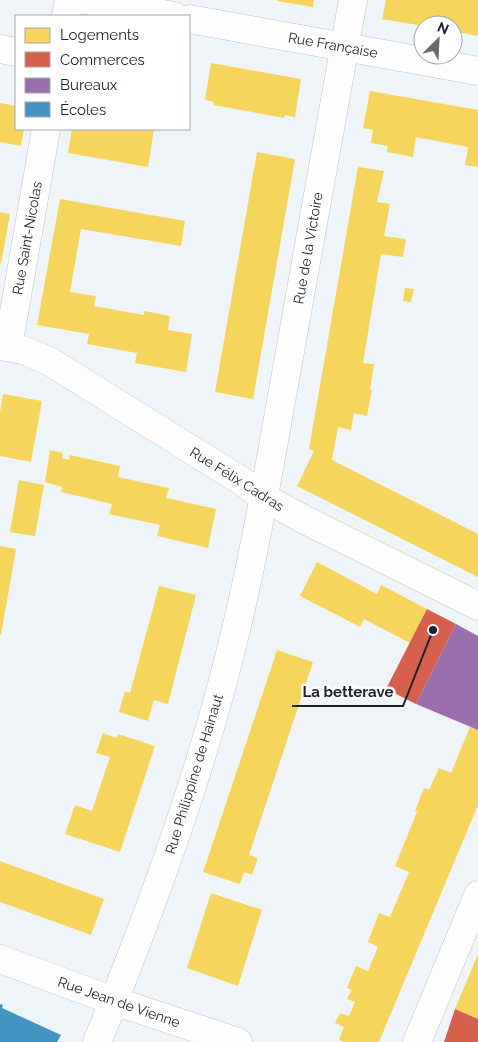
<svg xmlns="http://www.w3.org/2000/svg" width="478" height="1042" font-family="Raleway,sans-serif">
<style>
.homes{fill:#f6d55c}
.shops{fill:#d6604d}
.offices{fill:#9970ab}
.schools{fill:#4393c3}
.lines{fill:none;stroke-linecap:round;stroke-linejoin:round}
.minor-casing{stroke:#bec4ca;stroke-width:29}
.minor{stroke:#fdfdfe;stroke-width:28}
.labels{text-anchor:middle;stroke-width:5;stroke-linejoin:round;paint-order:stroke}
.street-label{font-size:14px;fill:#1a2129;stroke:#fff}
.leader{fill:none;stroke:#1a2129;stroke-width:2}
.callout-dot{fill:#1a2129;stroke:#fff;stroke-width:2}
.callout-label{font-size:15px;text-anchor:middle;font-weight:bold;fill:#1a2129;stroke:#fff;stroke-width:5;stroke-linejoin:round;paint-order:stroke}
</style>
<rect width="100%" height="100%" fill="#eff4f9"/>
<path class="homes" d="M277 0H314L313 7 277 1Z
M386 0H478V36L453 31V25H423V26L382 19Z
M211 63 301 79 295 117 285 115 284 118 213 105 214 102 205 100Z
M370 91 478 110V167L465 165 468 147 416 137 413 157 387 152 388 146 371 143 373 130 363 128Z
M0 103 16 106V129H24L21 146 0 142Z
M72 129H154L148 167 68 153Z
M257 152 295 159 253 399 215 392Z
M358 167 384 171 377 202 390 204 384 236 406 239 403 257 381 254 363 363 374 364 370 390H372L367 416 354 413 351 430 338 427 332 460 478 534V577L297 486 314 451 309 449Z
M60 199 185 221 181 246 81 229 70 292 96 296 94 306 144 315V311L170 316 168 330 192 334 186 372 135 363 137 353 87 344 89 334 37 325Z
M0 212 10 214 1 264 0 263Z
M405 288 414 289 411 302 403 301Z
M3 394 42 401 31 462 0 456V412Z
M50 450 63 453 62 458 69 460 70 455 120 466 118 477 169 488 166 498 216 509 208 548 157 536 160 525 109 514 112 504 61 492 62 487 45 482Z
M19 480 44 485 35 536 10 532Z
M0 546 16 549 1 635H0Z
M317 562 377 594 381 585 427 609 410 643 364 619 360 627 300 596Z
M159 586 196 595 168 704 154 700 148 721 119 712 125 691 130 693Z
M277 650 313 662 249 855 258 858 252 875 244 872 240 884 203 872Z
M470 727 478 730V805L379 1042H345L339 1040 344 1027 335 1023 340 1013 349 1016 355 1002 347 999 352 990 347 988 356 966 368 971 378 947 368 942 379 913 390 917 409 872 395 866 417 812 415 811 424 788 429 790 439 768 451 773Z
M103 733 117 738 118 734 155 746 120 852 65 834 75 805 92 811 110 757 96 753Z
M0 861 104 899 91 935 0 902Z
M211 893 262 910 238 986 187 968Z
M478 954V1019L455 1009Z"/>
<path class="shops" d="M427 609 456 624 416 704 386 689Z
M455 1009 478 1019V1042H444Z"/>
<path class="offices" d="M456 624 478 636V730L416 704Z"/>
<path class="schools" d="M0 1004 3 1005 2 1008 61 1035 57 1042H0Z"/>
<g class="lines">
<g class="minor-casing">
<path id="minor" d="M84 0 174 16
M66 16 69 0
M189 19 478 71
M0 49 16 52
M0 346 23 350 49 361 243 482 263 497 305 520 478 606
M8 347 46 129
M0 959 114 1001 238 1042
M97 1042C149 916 197 786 230 654 255 556 271 456 289 357 310 238 332 119 353 0
M417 1042 478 895"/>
</g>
<use href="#minor" class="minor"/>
</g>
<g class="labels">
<g class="street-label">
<text transform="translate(333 45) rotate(10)" y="5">Rue Française</text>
<text transform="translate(27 238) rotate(-80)" y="5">Rue Saint-Nicolas</text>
<text transform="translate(308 248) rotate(-80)" y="5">Rue de la Victoire</text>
<text transform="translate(237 479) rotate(32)" y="5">Rue Félix Cadras</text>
<text transform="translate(194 774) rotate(-73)" y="5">Rue Philippine de Hainaut</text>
<text transform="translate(119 1002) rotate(19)" y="5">Rue Jean de Vienne</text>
</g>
</g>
<path class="leader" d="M433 630L403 706H292"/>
<circle class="callout-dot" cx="433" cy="630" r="5"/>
<g class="callout-label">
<text x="348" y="697">La betterave</text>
</g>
<rect x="15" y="15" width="175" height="115" fill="#ffffff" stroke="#a3a6a9"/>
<rect x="25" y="28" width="25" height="15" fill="#f6d55c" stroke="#a3a6a9"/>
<text x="60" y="40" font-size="15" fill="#1a2129">Logements</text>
<rect x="25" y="52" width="25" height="15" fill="#d6604d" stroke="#a3a6a9"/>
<text x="60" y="65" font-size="15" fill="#1a2129">Commerces</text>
<rect x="25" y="78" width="25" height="15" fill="#9970ab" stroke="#a3a6a9"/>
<text x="60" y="90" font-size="15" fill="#1a2129">Bureaux</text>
<rect x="25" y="102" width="25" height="15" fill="#4393c3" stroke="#a3a6a9"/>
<text x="60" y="115" font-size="15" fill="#1a2129">Écoles</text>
<g transform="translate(438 40) rotate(24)"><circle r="24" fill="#ffffff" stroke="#a3a6a9"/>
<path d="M0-4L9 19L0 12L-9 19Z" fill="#656b72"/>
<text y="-8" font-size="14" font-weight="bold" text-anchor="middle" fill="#1a2129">N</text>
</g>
</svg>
